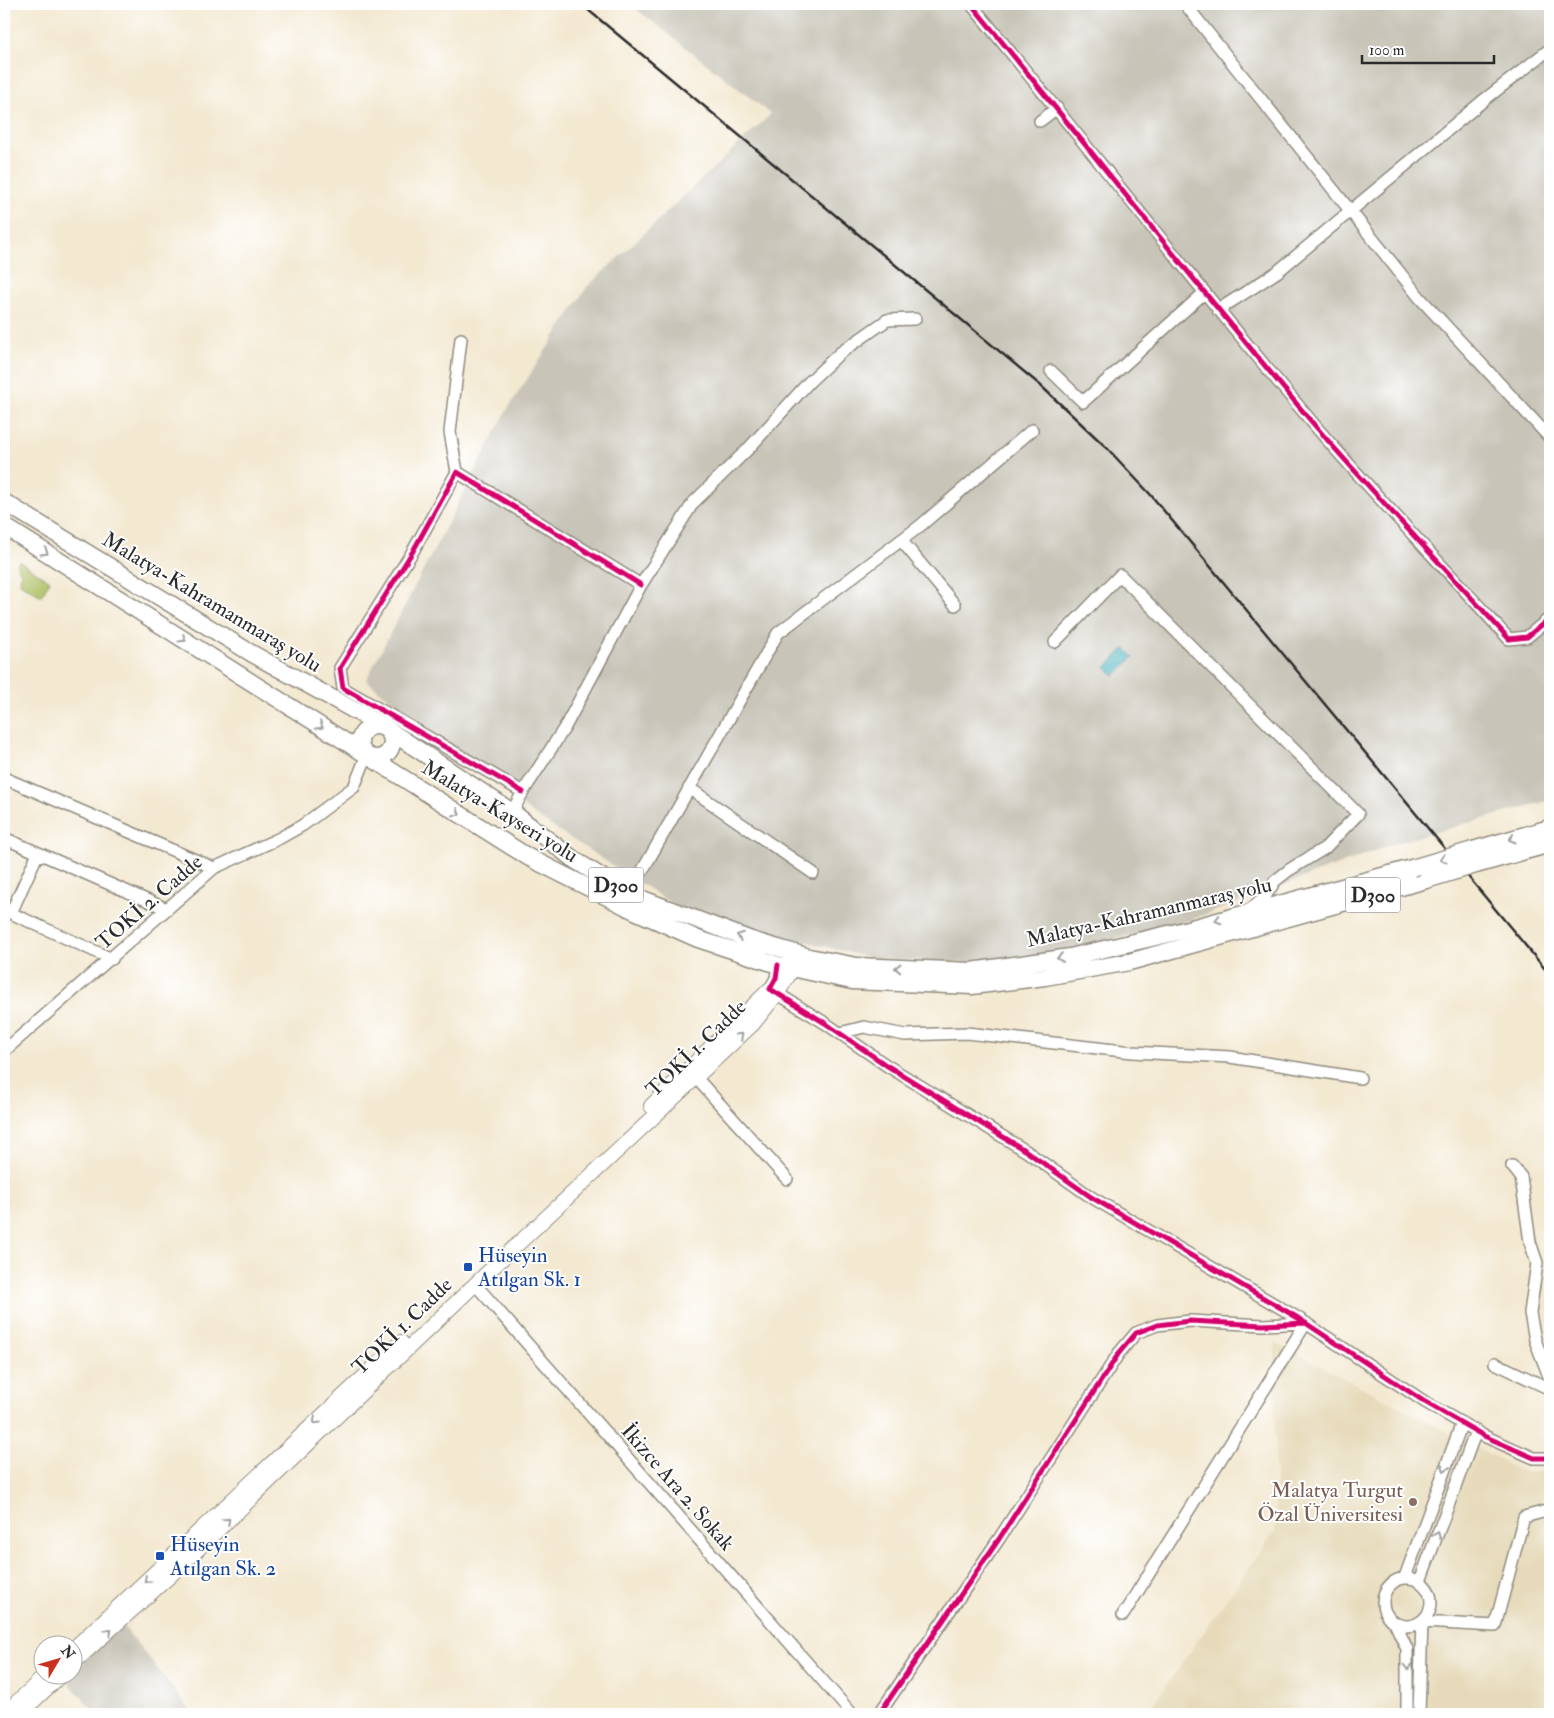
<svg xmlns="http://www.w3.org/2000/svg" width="1554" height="1718" font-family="'IM FELL Double Pica',serif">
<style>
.built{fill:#e6daba}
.industrial{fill:#c8c4b8}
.green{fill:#adc064;stroke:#6c7648}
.water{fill:#3babb8;stroke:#336b72}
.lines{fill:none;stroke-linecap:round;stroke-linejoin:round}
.minor-casing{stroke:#8f8a7e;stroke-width:14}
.major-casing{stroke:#8f8a7e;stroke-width:16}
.highway-casing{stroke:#8f8a7e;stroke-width:19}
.minor{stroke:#fff;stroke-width:11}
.major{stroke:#fff;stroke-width:14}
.highway{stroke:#fff;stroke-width:16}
.rail{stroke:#2b2b2b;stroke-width:2.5}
.highway-bridge-casing{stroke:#8f8a7e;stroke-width:19;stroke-linecap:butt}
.highway-bridge{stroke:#fff;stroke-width:16}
.cycleway-casing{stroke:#fff;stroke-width:8}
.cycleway{stroke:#d6006c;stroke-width:5}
.oneway{stroke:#a0a0a0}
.transit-dot{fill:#1a4fb4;stroke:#fff;stroke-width:2}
.education-dot{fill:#8d6e63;stroke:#fff;stroke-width:2}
.labels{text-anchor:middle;stroke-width:4;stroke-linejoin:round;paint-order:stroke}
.shield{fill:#fff;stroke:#6b6b6b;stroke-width:1}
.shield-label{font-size:20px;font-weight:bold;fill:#2b2b2b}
.street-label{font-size:21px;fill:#2b2b2b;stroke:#fff}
.transit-label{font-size:21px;fill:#164399;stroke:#fff;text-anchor:start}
.education-label{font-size:21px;fill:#785e54;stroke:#fff;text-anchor:end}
</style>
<rect width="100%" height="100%" fill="#fff"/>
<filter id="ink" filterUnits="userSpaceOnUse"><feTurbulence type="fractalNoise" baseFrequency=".02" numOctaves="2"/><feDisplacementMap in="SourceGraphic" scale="10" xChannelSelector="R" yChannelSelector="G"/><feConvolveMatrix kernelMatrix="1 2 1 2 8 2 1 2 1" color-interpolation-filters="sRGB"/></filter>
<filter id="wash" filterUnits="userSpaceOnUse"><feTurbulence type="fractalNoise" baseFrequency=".0096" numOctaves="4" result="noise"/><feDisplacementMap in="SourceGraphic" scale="20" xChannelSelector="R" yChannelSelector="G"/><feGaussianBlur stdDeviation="1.12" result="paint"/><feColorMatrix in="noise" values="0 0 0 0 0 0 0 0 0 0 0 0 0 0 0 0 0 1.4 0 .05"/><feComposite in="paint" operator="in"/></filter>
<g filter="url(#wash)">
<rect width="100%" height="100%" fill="#f3e8d0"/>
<path class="built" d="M1275 1342 1526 1473 1550 1470V1714H1146L1275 1531Z"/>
<path class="industrial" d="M630 4H1550V800L1393 844 1177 925 1002 964 875 959 685 912 536 816 366 680 507 410 587 287 771 114Z
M120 1622 193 1714H96L63 1676H72L73 1661Z"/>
<path class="green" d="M19 561 50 581 41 596 20 583 21 573 17 567Z"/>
<path class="water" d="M1125 648 1134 657 1114 676 1106 667Z"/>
</g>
<g filter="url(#ink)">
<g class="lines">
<g class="minor-casing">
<path id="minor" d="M971 4C1087 145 1199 289 1317 428 1379 500 1445 568 1509 639L1527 637 1550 618
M1185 4 1420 298 1550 438
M1040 121 1057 108
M1218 310 1277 272 1484 100 1550 49
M1051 371 1083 402 1204 293
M457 472 450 432 461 339
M901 540 955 605
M1055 642 1120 575 1358 814 1325 848 1289 870 1275 881 1266 895 1249 911
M4 778 214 868
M689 788 813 873
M523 792 343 688 340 668 413 551 457 472 641 585
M512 812 523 792 565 727 641 585 693 503 750 447 809 382 840 353 887 320 915 319
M4 838 167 909
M629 894 778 633 920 526 1032 430
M4 910 112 959
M11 913 38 853
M778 965 776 978 770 989 825 1023 886 1065 1026 1151 1091 1197 1298 1318 1425 1402 1484 1436 1534 1458H1550
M840 1033 864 1027 905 1035 967 1033 1132 1052 1230 1057 1360 1078
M4 1051 214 868 280 838 303 825 354 787 367 755
M690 1071 787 1179
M1512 1166 1521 1177 1530 1242 1537 1263 1530 1313 1535 1340 1550 1379
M475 1284 852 1714
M1495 1363 1550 1389
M1405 1577 1462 1423
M1383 1602a24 24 0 1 1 48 0a24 24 0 1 1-48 0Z
M1420 1581 1476 1431
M1123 1615 1306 1323
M1395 1623 1407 1649V1714
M879 1714 999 1539 1119 1353 1136 1333 1157 1325 1190 1321 1263 1325 1306 1323
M1419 1714 1422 1622 1495 1626 1524 1517 1550 1510"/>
</g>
<g class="major-casing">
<path id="major" d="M651 1106 770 989
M72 1650 401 1342
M72 1664 172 1574 489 1271 753 1024 777 994 793 968
M4 1714 45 1676
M20 1714 60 1676"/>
</g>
<g class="highway-casing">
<path id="highway" d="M4 502 251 653 384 727 512 812 573 859 629 894 751 940 809 957 857 966 971 971 1070 957 1177 932 1412 868
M4 526 528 857 635 911 698 939 778 965 852 981 972 986 1045 977 1129 962 1426 880
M360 742a16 16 0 1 1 32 0a16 16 0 1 1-32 0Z
M1473 850 1550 828
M1479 864 1550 844"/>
</g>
<use href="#minor" class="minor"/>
<use href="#major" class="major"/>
<use href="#highway" class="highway"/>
<path class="rail" d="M581 4 1040 385 1106 447 1150 494 1550 975"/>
<g class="highway-bridge-casing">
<path id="highway-bridge" d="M1412 868 1473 850
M1426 880 1479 864"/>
</g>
<use href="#highway-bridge" class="highway-bridge"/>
<g class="cycleway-casing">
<path id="cycleway" d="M971 4C1087 145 1199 289 1317 428 1379 500 1445 568 1509 639L1527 637 1550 618
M523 792 343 688 340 668 413 551 457 472 641 585
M778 965 776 978 770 989 825 1023 886 1065 1026 1151 1091 1197 1298 1318 1425 1402 1484 1436 1534 1458H1550
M879 1714 999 1539 1119 1353 1136 1333 1157 1325 1190 1321 1263 1325 1306 1323"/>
</g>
<use href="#cycleway" class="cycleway"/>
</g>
<defs><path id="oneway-chevron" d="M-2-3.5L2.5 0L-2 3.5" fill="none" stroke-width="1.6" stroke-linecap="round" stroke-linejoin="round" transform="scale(1.25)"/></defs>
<g class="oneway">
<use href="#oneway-chevron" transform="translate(45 552) rotate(32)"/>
<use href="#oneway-chevron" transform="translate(183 639) rotate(32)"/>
<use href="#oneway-chevron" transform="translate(320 726) rotate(32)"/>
<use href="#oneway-chevron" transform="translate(457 813) rotate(33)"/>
<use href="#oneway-chevron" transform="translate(1512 839) rotate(163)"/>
<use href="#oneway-chevron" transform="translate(1443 859) rotate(164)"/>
<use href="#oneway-chevron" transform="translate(1218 920) rotate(164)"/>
<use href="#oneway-chevron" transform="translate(740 936) rotate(-159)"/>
<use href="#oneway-chevron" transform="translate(1060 958) rotate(172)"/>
<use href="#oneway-chevron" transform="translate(898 968) rotate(-178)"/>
<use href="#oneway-chevron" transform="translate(740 1036) rotate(-43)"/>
<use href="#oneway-chevron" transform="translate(316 1421) rotate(137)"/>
<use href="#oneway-chevron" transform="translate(1445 1468) rotate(110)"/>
<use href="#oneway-chevron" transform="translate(227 1521) rotate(-44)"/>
<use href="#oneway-chevron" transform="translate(1437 1535) rotate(-70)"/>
<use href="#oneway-chevron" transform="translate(147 1580) rotate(137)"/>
<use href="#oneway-chevron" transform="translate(109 1632) rotate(-42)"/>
<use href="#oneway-chevron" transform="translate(1408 1667) rotate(88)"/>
</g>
</g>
<g class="transit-dot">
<rect x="463" y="1262" width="10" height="10" rx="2.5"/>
<rect x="155" y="1551" width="10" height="10" rx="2.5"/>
</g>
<circle class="education-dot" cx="1413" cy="1502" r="5"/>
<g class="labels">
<g class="shield">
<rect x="588.5" y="867.5" width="55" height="35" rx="4"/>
<rect x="1345.5" y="877.5" width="55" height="35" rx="4"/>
</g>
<g class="shield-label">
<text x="616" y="892">D300</text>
<text x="1373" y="902">D300</text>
</g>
<g class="street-label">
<text transform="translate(212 602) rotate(31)" y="7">Malatya-Kahramanmaraş yolu</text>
<text transform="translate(500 811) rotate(31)" y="7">Malatya-Kayseri yolu</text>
<text transform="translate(149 902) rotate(-41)" y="7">TOKİ 2. Cadde</text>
<text transform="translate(1149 912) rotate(-13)" y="7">Malatya-Kahramanmaraş yolu</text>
<text transform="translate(696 1048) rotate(-44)" y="7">TOKİ 1. Cadde</text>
<text transform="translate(402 1326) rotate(-44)" y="7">TOKİ 1. Cadde</text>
<text transform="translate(678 1487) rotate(49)" y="7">İkizce Ara 2. Sokak</text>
</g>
<g class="transit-label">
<text x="478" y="1262">Hüseyin<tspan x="478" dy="24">Atılgan Sk. 1</tspan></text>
<text x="170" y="1551">Hüseyin<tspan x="170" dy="24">Atılgan Sk. 2</tspan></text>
</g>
<g class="education-label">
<text x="1403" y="1497">Malatya Turgut<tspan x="1403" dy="24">Özal Üniversitesi</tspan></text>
</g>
</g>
<rect width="1554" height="1718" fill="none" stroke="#fff" stroke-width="20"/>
<g transform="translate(58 1660) rotate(52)"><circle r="24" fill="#ffffff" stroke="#aaaaaa"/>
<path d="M0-4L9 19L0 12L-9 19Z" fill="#c8321e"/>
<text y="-8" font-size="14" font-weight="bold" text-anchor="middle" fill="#2b2b2b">N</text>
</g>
<path d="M1362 55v8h132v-8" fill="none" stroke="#2b2b2b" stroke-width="2.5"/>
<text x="1369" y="55" font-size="15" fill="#2b2b2b" stroke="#ffffff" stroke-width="4" paint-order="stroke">100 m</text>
</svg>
